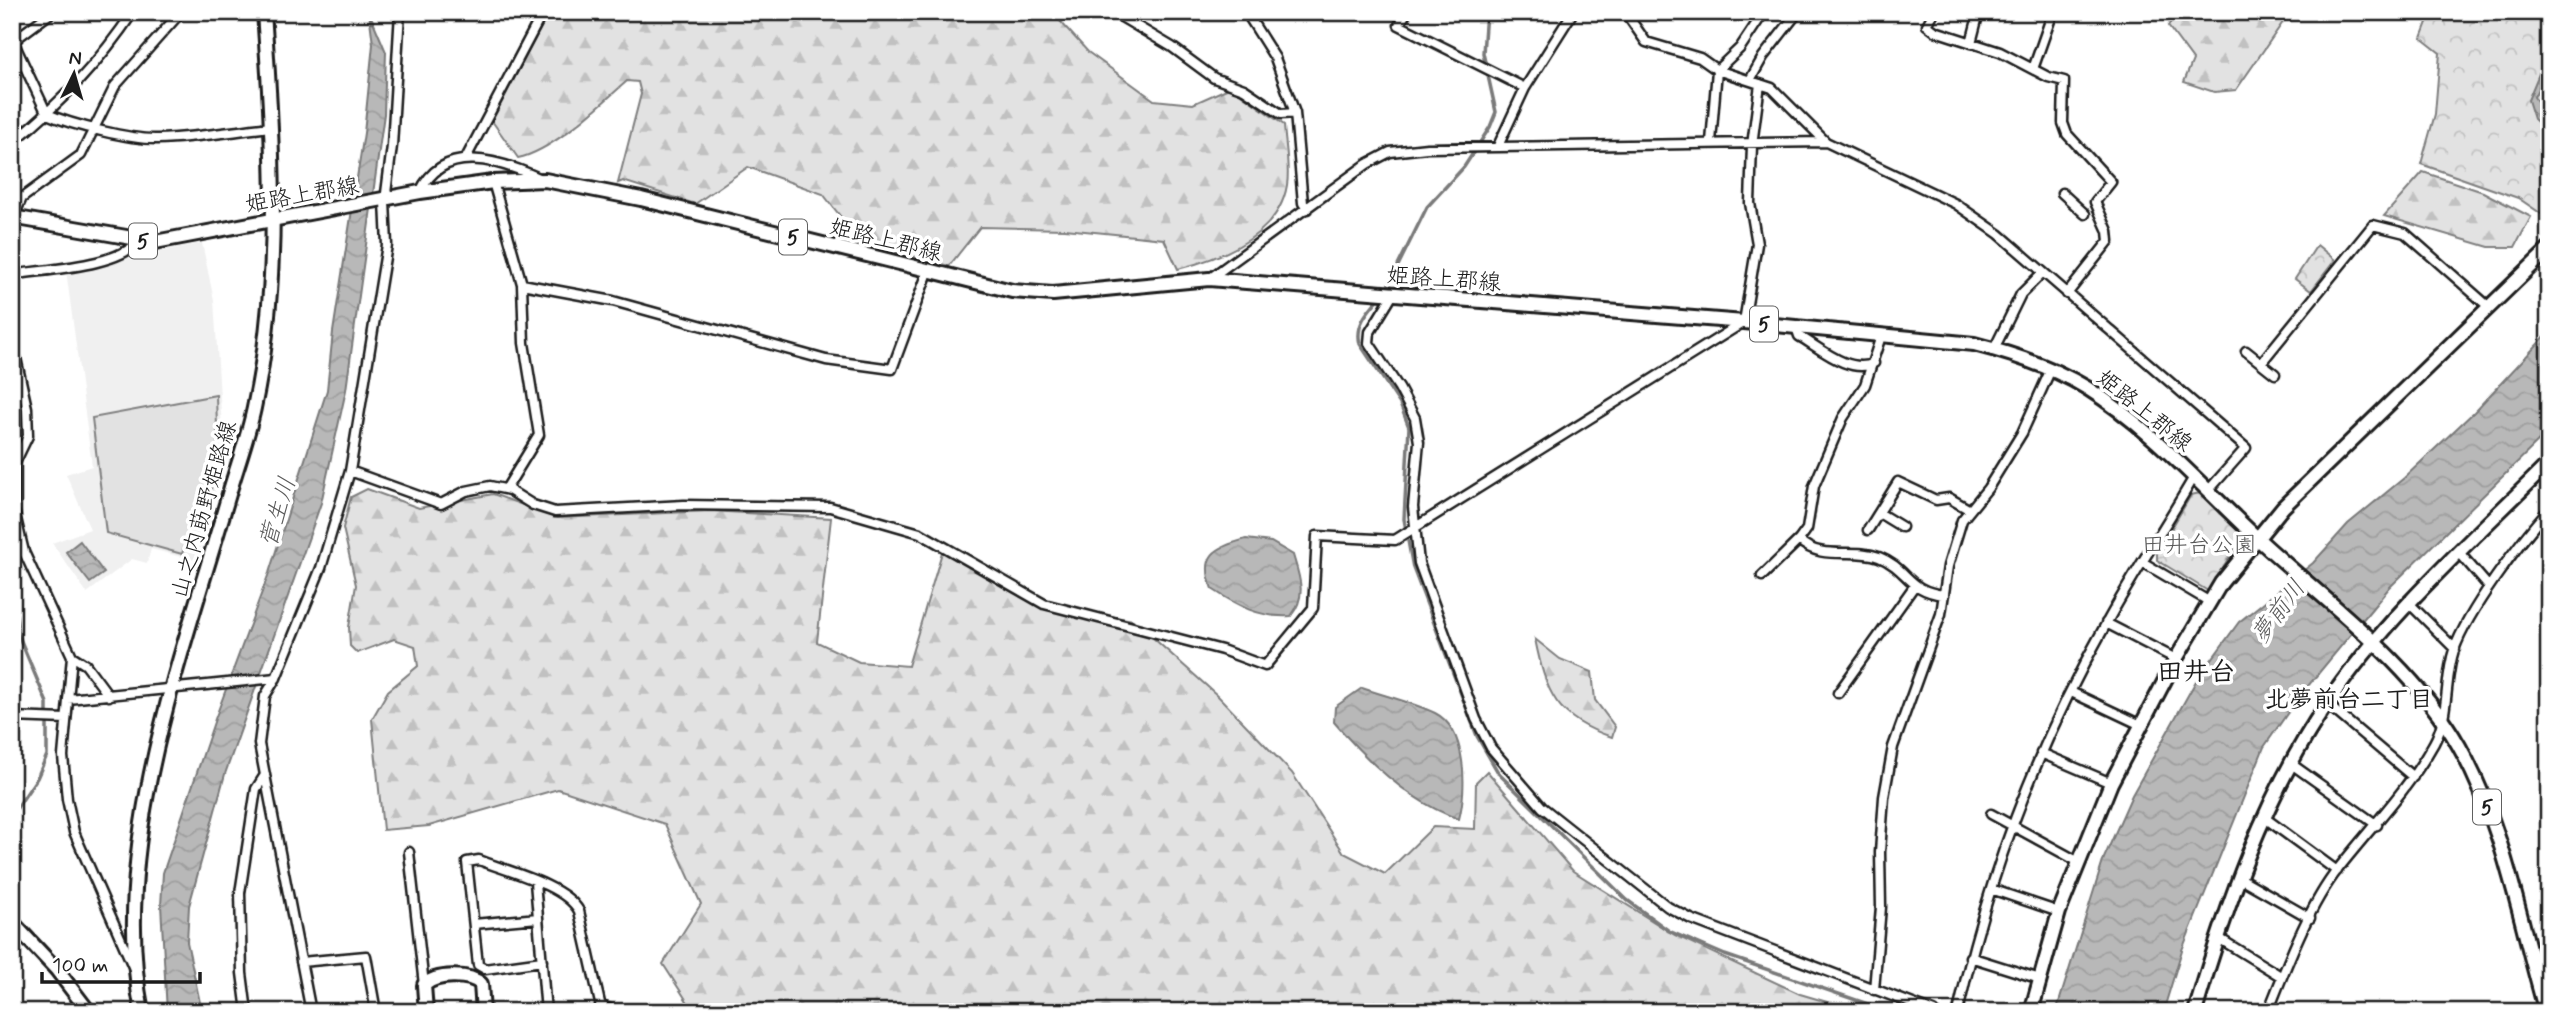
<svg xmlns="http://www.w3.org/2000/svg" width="2561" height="1024" font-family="Mynerve,'Klee One',sans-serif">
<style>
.built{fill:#f0f0f0}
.forest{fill:url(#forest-firs);stroke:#7f7f7f;stroke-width:2}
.park{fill:url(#park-crowns);stroke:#7f7f7f;stroke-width:2}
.garden{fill:#e2e2e2;stroke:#7f7f7f;stroke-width:2}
.water{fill:url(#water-waves);stroke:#7a7a7a;stroke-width:2}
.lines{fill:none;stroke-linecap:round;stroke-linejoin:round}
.stream{stroke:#7a7a7a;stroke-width:3.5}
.street-casing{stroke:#1c1c1c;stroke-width:13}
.secondary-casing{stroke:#1c1c1c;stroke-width:18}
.primary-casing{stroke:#1c1c1c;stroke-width:18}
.street{stroke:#fff;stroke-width:8}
.secondary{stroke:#fff;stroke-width:12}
.primary{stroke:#fff;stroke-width:12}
.labels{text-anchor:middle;stroke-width:7;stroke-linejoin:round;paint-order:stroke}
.shield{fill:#fff;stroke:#606060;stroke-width:2}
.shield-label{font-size:21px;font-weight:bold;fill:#1c1c1c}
.street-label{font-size:23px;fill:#1c1c1c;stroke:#fff}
.park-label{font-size:23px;fill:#575757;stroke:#fff}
.water-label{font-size:24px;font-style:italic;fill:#5a5a5a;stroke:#fff}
.neighbourhood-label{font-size:24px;font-weight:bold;fill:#1c1c1c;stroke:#fff}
.quarter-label{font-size:26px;font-weight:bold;fill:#1c1c1c;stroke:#fff}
</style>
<defs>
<pattern id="forest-firs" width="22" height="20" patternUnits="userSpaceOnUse" patternTransform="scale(1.75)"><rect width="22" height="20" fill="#e2e2e2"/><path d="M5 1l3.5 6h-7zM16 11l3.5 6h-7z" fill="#c1c1c1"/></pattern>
<pattern id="park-crowns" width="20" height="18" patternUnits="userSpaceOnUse" patternTransform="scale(1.75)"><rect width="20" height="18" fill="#e2e2e2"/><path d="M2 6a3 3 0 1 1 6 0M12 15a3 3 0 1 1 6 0" fill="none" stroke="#c1c1c1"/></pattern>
<pattern id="water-waves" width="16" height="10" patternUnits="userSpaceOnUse" patternTransform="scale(1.75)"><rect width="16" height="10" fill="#b8b8b8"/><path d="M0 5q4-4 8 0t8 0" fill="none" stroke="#9e9e9e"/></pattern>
</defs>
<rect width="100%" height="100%" fill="#fff"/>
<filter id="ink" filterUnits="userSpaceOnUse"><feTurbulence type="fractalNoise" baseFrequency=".0143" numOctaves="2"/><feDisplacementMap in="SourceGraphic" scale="14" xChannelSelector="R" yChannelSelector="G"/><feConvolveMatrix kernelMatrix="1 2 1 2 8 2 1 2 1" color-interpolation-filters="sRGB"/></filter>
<g filter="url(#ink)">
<path class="built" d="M202 243 214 300 224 461 197 561 151 549 147 563 132 559 87 593 52 543 90 529 66 474 92 466 66 270Z"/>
<path class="forest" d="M549 12H1052L1088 52 1154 100 1193 104 1231 87 1284 125C1285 144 1290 167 1287 185 1279 235 1221 258 1178 269L1164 239 1065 229 980 227 949 266 862 244 823 194 748 167 695 204 623 181 618 183 641 94 638 82 627 81C600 105 553 151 518 158L492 121Z
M2178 12H2290L2236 90 2214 92 2184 82 2193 60 2168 26Z
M2423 172 2483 192 2531 217 2515 247H2489L2384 216Z
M367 489 419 508 493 494 558 518 710 511 831 518 817 642 859 662 908 666 943 549 1053 607 1133 620 1218 696 1292 773 1344 853 1385 874 1433 827 1475 829 1476 782 1487 771 1573 871 1675 935 1800 994 1861 1012H694L663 964 701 904 665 824 558 789 429 826 383 830 372 719 388 691 418 666 415 646 394 639 357 653 350 646 349 627 356 585 343 528 351 497Z
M1535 639 1560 659 1592 672 1595 700 1615 727 1612 737C1556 719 1546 693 1535 639Z"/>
<path class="park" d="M2431 12H2549V219L2518 198 2421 164 2435 114 2440 53 2421 38Z
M2317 245 2335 260 2311 291 2295 279Z
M2200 493 2239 531 2240 540 2208 591 2157 560V553L2191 495Z"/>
<path class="garden" d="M216 395 218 460 210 493 197 503 182 554 106 533 92 418Z"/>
<path class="water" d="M369 12 386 52 384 114 346 390 321 503 225 774 189 906 187 942 202 1012H167L161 905 163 873 215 719 269 573 327 390 333 332 364 133 373 44Z
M2542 17H2547L2548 69 2534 97 2540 105 2549 108V133L2534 119 2528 100 2541 69Z
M2549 332V431L2389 588 2298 698 2264 747 2182 950 2163 1012H2056L2104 858 2132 795 2196 681 2239 622 2313 563 2348 524 2404 478 2474 412Z
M1246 539 1271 542 1293 555C1300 578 1307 596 1291 616 1259 618 1238 606 1212 589 1200 555 1214 548 1246 539Z
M80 541 104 573 90 583 66 552Z
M1362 688C1385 696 1412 702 1435 713 1467 729 1467 789 1459 819 1411 803 1367 761 1334 722L1335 707Z"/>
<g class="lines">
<path class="stream" d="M2543 12 2545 17
M12 148C62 109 104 65 138 12
M1386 290 1427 207 1464 167 1490 127 1496 112 1483 53 1486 12
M1381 296C1368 311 1355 324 1360 344L1400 404 1409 427 1404 519 1413 568 1477 736 1499 774 1627 900 1669 931 1725 955 1891 1012
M12 559 18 634 47 703V755L37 778 12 815"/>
<g class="street-casing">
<path id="street" d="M1113 12 1172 47 1214 78 1244 89 1281 114 1295 113
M1246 12 1275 58 1295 113 1303 203 1307 209
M1407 12 1399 25 1525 88
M1625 12 1646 42 1700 58 1717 70 1772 88 1826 142
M1934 12 1927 25 1935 31 2000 52 2048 77 2064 81 2063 123 2067 134 2111 182 2095 202 2108 231 2109 241 2067 294
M1989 12 1997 14
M12 39 47 114C72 125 131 140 158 139 195 138 234 131 271 127
M13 41 52 12
M1971 43 1979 12
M2033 69 2053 12
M1750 80 1763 57 1798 12
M1711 142 1717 70 1740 48 1764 12
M12 143C59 105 99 63 133 12
M1498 146 1525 88 1573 12
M466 158 543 12
M493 182 522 284 613 301 826 360 892 369 928 272
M420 192C443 142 499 160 539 178
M2062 193 2085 214
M12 220 22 198 81 155 115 86 181 12
M12 275C46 269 117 267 139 241
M1209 279 1367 164 1390 152 1427 148 1826 142 1956 204 1999 234 2246 448 2208 491
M1392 296 1370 332 1369 343 1399 388 1415 418 1419 442 1413 507 1419 563 1476 719 1491 748 1542 807 1668 907 1691 919 1934 1012
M1796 327 1799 336C1820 348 1850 375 1874 363
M12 340 27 408 28 436 14 465V510L24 552 72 656 63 756 67 799 74 832 134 969
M1994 349 2021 294 2042 273
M2246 351 2275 374
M2261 363 2373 225 2405 233 2489 307
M350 471 441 504 466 491 490 486 509 490 533 505 555 512 684 505 830 507 920 533 1044 604 1222 650 1265 666 1313 608 1317 536 1395 540 1744 322 1757 244 1750 203 1752 145 1760 84
M2541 471 2549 479
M506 489 539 435 524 343 522 284
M1879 513 1902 527
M1868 530 1898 482 1936 500 1949 498 1970 510
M1799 540 1807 529 1814 486 1843 418 1865 385 1881 336
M2458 551 2489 587
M12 553 24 552
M2144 563 2210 602
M1762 576 1799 540C1821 562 1853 547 1879 557 1909 569 1907 591 1944 595
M2408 602 2455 649
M2106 623 2176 659
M72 656 86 665 109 696
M2071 692 2141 725
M1838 693 1915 585
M68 699 276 678
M2327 704 2413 777
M12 717 66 719
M2041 753 2111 783
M2290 763 2377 825
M1991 814 2079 862
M2265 818 2337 871
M409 852 424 985
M2240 878 2310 918
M535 882 546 1012
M1991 889 2059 912
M474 924 538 918
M2217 937 2282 977
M1970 957 2040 979
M542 961 485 969 478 965 467 862 479 860C507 871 565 885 579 911L602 1012
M301 962 366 956 376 1012
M1874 990 1881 907 1880 852 1884 797 1893 747 1941 614 1948 566 1962 520 1988 488 2022 433 2051 369
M602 1006 618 1012
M247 1012 242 973 240 893 256 789 265 775
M311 1012 259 744 265 696 276 678 321 568 350 471 387 245 385 201 392 146 400 12
M1958 1012C1988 877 2038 744 2106 624 2133 574 2165 527 2194 477
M2268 1012C2286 967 2308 907 2338 869 2371 827 2408 790 2434 743 2450 714 2444 680 2454 650 2468 611 2520 541 2549 509"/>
</g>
<g class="secondary-casing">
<path id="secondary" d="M12 922 57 970 89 1012
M142 1012C109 846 183 653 229 494 237 466 248 437 254 408 282 277 273 145 264 12
M426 1012 424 985C436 974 469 973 481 984L483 1012
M2031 1012 2059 912 2111 783 2176 659 2221 583 2283 507 2549 249
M2195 1012C2226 906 2264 797 2326 705 2388 614 2471 541 2549 463"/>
</g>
<g class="primary-casing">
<path id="primary" d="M12 217 155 242 420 192 493 182 545 180 641 199 1012 291 1053 294 1209 279 1744 322 1974 344C2013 354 2053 367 2087 388 2151 428 2202 487 2257 538 2326 602 2412 663 2459 746 2505 828 2520 923 2546 1012"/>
</g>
<use href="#street" class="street"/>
<use href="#secondary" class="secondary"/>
<use href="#primary" class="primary"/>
</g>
</g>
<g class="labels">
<g class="shield">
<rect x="779" y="219.5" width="28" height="35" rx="5"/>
<rect x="129" y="223.5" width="28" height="35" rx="5"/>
<rect x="1750" y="306.5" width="28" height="35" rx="5"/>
<rect x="2473" y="789.5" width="28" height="35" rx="5"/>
</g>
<g class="shield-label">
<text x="793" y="244">5</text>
<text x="143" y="248">5</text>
<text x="1764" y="331">5</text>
<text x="2487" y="814">5</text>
</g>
<g class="street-label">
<text transform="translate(302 194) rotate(-10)" y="8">姫路上郡線</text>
<text transform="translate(886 239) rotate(14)" y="8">姫路上郡線</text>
<text transform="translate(1444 278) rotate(4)" y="8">姫路上郡線</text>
<text transform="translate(2145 410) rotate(39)" y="8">姫路上郡線</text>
<text transform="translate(203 509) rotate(-74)" y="8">山之内莇野姫路線</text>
</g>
<g class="park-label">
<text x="2199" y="552">田井台公園</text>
</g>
<g class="water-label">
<text transform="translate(277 512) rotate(-73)" y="8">菅生川</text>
<text transform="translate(2278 611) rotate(-53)" y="8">夢前川</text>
</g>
<g class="neighbourhood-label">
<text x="2349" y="707">北夢前台二丁目</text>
</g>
<g class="quarter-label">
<text x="2196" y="680">田井台</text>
</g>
</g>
<rect width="2561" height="1024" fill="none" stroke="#fff" stroke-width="42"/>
<rect x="21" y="21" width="2519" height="982" fill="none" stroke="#1c1c1c" stroke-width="2.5" filter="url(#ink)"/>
<g transform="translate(74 74) rotate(5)" stroke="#ffffff" stroke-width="5" paint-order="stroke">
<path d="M0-5L12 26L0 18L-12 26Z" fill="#1c1c1c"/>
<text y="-10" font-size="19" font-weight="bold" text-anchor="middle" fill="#1c1c1c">N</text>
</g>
<path d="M42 972v10h158v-10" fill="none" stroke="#1c1c1c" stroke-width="3.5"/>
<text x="52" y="972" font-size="21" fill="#1c1c1c" stroke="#ffffff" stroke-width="5" paint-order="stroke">100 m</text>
</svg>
